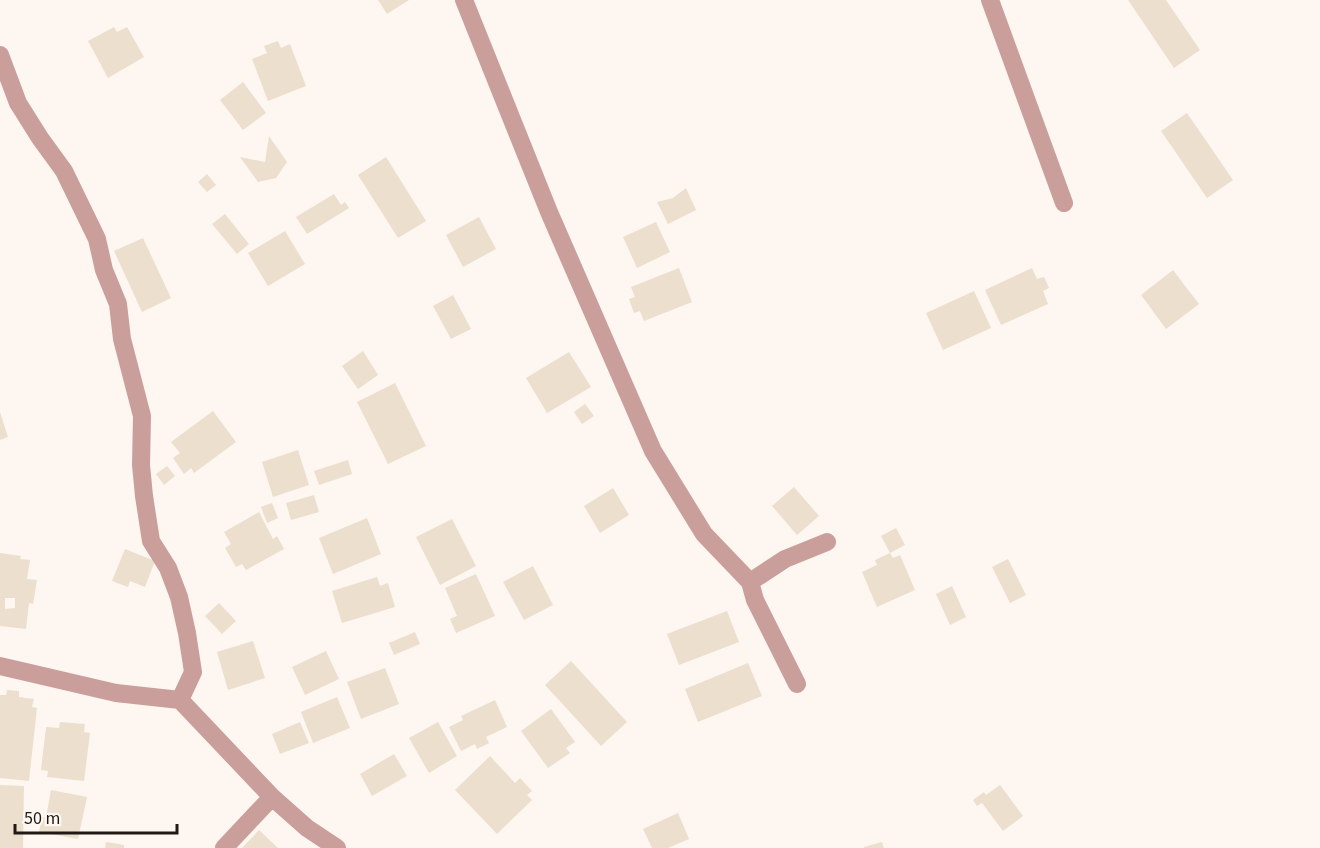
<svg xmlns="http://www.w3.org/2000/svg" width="1320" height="848" font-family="'Source Sans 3',sans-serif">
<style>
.building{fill:#ecdfcd;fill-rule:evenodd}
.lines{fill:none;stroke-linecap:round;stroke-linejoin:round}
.minor{stroke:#ca9e9a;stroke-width:18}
</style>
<rect width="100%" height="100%" fill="#fef6f1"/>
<path class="building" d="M378 0H409L387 14Z
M1128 0H1166L1200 50 1174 68Z
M114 27 117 32 127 27 144 57 108 78 88 41Z
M278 41 281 48 290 44 306 86 268 101 252 59 267 53 264 46Z
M243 82 266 113 243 130 220 100Z
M1187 113 1233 180 1207 198 1161 131Z
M269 136 287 162 276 178 258 182 240 157 265 162Z
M386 157 426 221 398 238 358 175Z
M207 174 216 185 207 192 198 182Z
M686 188 696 210 668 224 657 202 673 198Z
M334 194 341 205 345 202 349 208 307 234 296 217Z
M225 214 249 244 237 254 212 224Z
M479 217 496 249 463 267 446 235Z
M656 222 670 252 637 268 623 237Z
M285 231 305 264 268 286 248 253Z
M143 238 171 298 142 312 114 251Z
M679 268 692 302 644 321 640 311 634 313 629 299 635 297 631 287Z
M1032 268 1037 279 1044 277 1049 288 1043 291 1048 304 1001 325 985 290Z
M1173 270 1199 304 1166 329 1141 295Z
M974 291 991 328 943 350 926 313Z
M453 295 471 329 451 339 433 306Z
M363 351 378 375 358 389 342 366Z
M569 352 591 387 547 413 526 378Z
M395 383 426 446 388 464 357 402Z
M585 404 594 416 582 424 574 412Z
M213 411 236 442 194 473 191 468 184 474 173 458 180 453 171 442Z
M0 412 8 437 0 440Z
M298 450 309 485 273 497 262 462Z
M348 460 352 474 319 485 314 471Z
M167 466 175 476 164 485 156 474Z
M794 487 819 516 797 535 772 506Z
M613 488 629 515 600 533 584 506Z
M314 495 319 512 291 520 286 503Z
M272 503 278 518 267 523 261 507Z
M259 512 273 539 277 536 284 549 246 570 242 564 236 567 225 548 231 544 224 532Z
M367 518 381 554 333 574 319 538Z
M452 519 476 566 440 585 416 537Z
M896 528 905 545 890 553 881 536Z
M125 549 155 561 145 587 130 581 128 587 112 581Z
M0 553 21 556 20 559 30 560 27 579 37 580 33 604 29 603 26 629 0 626ZM5 598H15V608L5 609Z
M890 553 893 558 900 555 915 590 877 607 862 572 877 565 875 560Z
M1008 559 1026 595 1010 603 992 567Z
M533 566 553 605 524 620 503 582Z
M476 574 495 616 456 633 450 619 457 616 445 588Z
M377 577 380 586 388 583 395 607 342 623 332 591Z
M952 586 966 617 950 625 936 594Z
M219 603 236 621 222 634 205 616Z
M727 611 739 642 679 665 667 634Z
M415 632 420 644 394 655 389 643Z
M253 641 265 678 228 690 217 652Z
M326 651 339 679 305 695 292 667Z
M571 661 627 722 601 746 545 685Z
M748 663 762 696 698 722 685 689Z
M385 668 399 704 361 719 347 682Z
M7 690 19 691V697L34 699 32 707 37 708 29 781 0 778V695H6Z
M337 697 350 728 313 743 301 712Z
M495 700 507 727 486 737 489 743 477 749 475 744 461 751 449 727 463 720 461 716Z
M551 709 575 742 566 748 570 753 548 768 521 731Z
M60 722 85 724 84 732 90 733 84 781 47 777 48 771 41 770 46 727 59 728Z
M300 722 309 743 280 754 272 734Z
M438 722 457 756 429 773 409 738Z
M394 754 407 776 372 796 360 774Z
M490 756 515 783 520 778 532 791 527 795 532 800 497 834 455 790Z
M0 785 24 786 23 848H0Z
M1000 785 1023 816 1003 831 982 803 977 806 973 800 984 792 986 795Z
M51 790 87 797 78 839 39 832 42 817H46Z
M678 813 689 839 668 848H652L643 829Z
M259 830 278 848H242Z
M106 842 124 845V848H105Z
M882 842 884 848H864V847Z"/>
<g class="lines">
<path class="minor" d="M464 0 549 212 653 451 704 534 750 582 785 559 827 542
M990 0 1064 203
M0 55 18 103 40 138 64 171 97 239 104 270 118 304 122 339 142 416 141 465 144 496 151 541 168 568 179 597 187 633 193 672 180 700 272 797 307 828 337 848
M750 582 755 600 797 684
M0 666 116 693 180 700
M224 848 272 797"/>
</g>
<path d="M15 824v9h162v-9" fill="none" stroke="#201915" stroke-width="3"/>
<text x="24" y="824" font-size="18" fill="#201915" stroke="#fef6f1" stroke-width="4.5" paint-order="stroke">50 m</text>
</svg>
